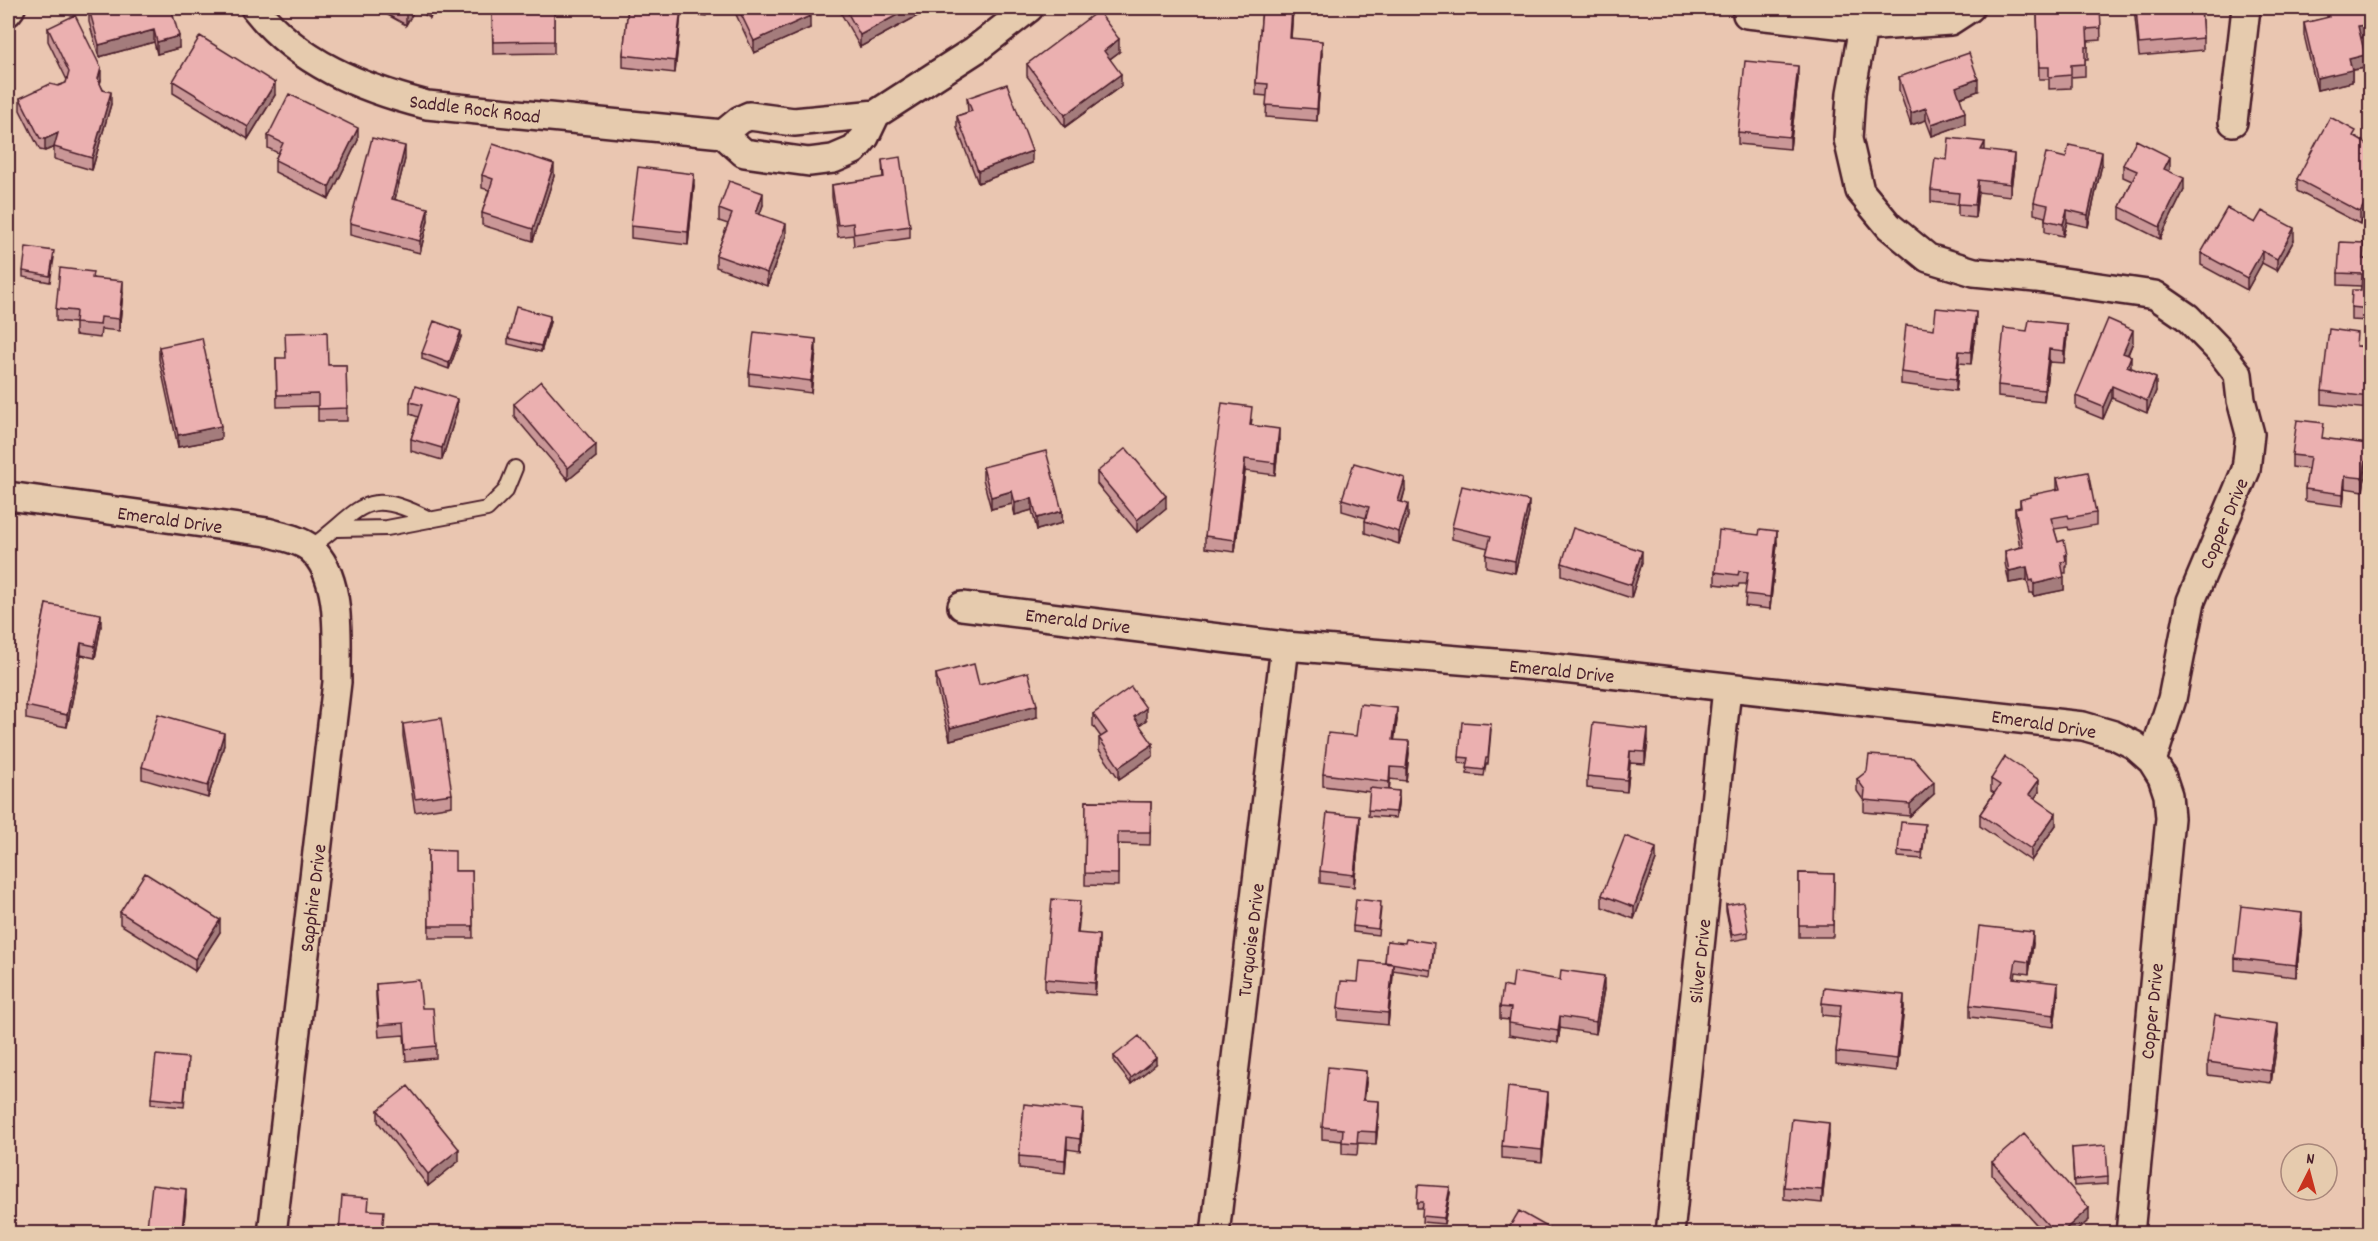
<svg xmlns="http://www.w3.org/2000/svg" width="2378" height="1241" font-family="Dekko,sans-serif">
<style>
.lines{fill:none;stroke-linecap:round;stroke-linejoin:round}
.lane-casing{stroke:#4a1f2b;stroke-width:18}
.street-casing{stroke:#4a1f2b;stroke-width:32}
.lane{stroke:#e6cbae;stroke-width:14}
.street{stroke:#e6cbae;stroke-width:27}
.wall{fill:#ca9797;stroke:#4a1f2b;stroke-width:1.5}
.shaded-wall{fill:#a47b7b;stroke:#4a1f2b;stroke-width:1.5}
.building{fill:#ebb0b0;stroke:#4a1f2b;stroke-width:1.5}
.labels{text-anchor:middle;stroke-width:4.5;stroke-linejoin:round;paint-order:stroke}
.street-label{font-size:20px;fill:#4a1f2b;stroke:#e6cbae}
</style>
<rect width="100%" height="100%" fill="#eac6b1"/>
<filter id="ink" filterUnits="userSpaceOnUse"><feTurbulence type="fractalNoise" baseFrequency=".0167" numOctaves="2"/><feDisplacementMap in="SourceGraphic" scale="12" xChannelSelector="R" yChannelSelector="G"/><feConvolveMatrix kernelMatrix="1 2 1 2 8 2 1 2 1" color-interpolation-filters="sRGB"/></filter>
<g filter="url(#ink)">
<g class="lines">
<g class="lane-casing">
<path id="lane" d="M337 529 387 528 487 509 506 490 515 468
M310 548C363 510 362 484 431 520"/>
</g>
<g class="street-casing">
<path id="street" d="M255 8C298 63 361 88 427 105L723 134 744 153 809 162 833 159 854 150 865 137 876 114
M8 12 11 8
M1747 14 1863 27 1950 21 1970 8
M1863 27 1851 93 1848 139 1860 191 1889 226 1928 258 1974 272 2036 278 2155 295 2187 317 2221 352 2238 374 2241 400 2250 434 2246 470 2191 601 2172 699 2152 761
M2233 122 2246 8
M723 134 740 120 749 116 794 122 876 114 975 50 1029 8
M8 496 267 532C280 536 299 539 310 548 344 578 336 642 337 682L272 1234
M962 606 1285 646 1545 667 2083 726 2114 735 2134 745 2152 761 2162 777 2168 795 2170 818 2130 1234
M1215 1234 1285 646
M1670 1234 1727 688"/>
</g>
<use href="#lane" class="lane"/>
<use href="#street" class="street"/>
</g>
<path class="wall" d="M171 8 179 48 157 54 154 42 99 57 89 22V9Z
M375 8H436L430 18 415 9 406 25Z
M492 8H554V53L493 54Z
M628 8H707L706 16 681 13 675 73 623 67V55Z
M733 8H806L810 28 754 53Z
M838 8H932L860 47Z
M1262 8H1293L1291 38 1322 53 1317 121 1266 117 1267 96 1256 95V83Z
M2100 8 2101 40 2088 41V59H2085V76L2071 77V88L2049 89V79H2039L2037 13 2066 12Z
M2134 8H2201L2203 38V50L2139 56Z
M2327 8H2368L2370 36 2361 38 2365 68 2352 70V82L2317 90 2304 35V23L2327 18Z
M48 28 101 80 100 84 111 104 92 170 54 159V147L45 151 40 150 20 110V98L58 86 66 83 67 80 48 41Z
M1119 52 1110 59 1121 86 1065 127 1027 76V64Z
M1899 77 1978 91 1960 98 1965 124 1932 136 1926 120 1911 125 1899 90Z
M1798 79 1790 149 1738 144V132Z
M173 81 275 95 248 139 173 93Z
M967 98 1032 163 978 183 957 128V116L968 112Z
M268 136 358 140 329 199 275 172V160L278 153 268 148Z
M2356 138 2370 146 2360 224 2297 191V179Z
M1985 151 2014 166 2010 196 1978 192 1975 218 1958 216V205L1931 202V190L1947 160Z
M2066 158 2102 164 2088 227 2067 222 2063 236 2045 232V217L2034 214V202Z
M405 159 395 199 428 220 420 253 350 235V223Z
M882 160 910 226V238L854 246 853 235 838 237 832 197V185L883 178Z
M2123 165 2170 169 2169 171 2184 190 2160 239 2120 219V207L2132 181 2123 177Z
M482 175 554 176 533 241 482 225V213L489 190 482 188Z
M694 186 688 245 631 238V226Z
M763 205 759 214 786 236 767 286 716 267V255L728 224 719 221V209Z
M2255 223 2294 240 2277 271 2262 263 2247 290 2201 265V253Z
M54 258 50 282 23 277V271Z
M2364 259 2370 260V321L2351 320V307L2361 290V286L2338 285V273Z
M93 278 123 293 119 331 101 329 100 338 75 335V323L56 321V309Z
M550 322 541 352 508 344V338Z
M1976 324 1971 364 1959 363 1956 391 1901 384V372L1934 329Z
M2067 336 2064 363 2049 362 2044 402 1998 397V385Z
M461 337 449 369 422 359V353Z
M2133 342 2128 355 2131 368 2156 391 2147 413 2112 398 2103 419 2076 408V396Z
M2357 346 2370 347 2369 409 2322 404V391Z
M159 347 221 439 178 447 159 359Z
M816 352 811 393 749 385V373Z
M276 358 328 365H346L347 421H318V406L277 407Z
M410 402 457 411 442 460 411 451V439L418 417 410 414Z
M514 404 596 457 568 480 514 416Z
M1252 419 1251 425 1279 441 1275 475 1245 471 1235 552 1205 548V536Z
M2324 438 2368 456 2363 491 2345 488 2343 506 2305 501V489L2308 469 2292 467V455Z
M983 467 1062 511V523L1037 530 1032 510 1015 515 1012 504 991 509 983 479Z
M1097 472 1166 508 1137 532 1097 484Z
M2057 478 2096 513V525L2069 530 2068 527 2054 529 2058 542 2067 555V567H2066V573H2063L2064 590 2034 596 2033 593H2030L2027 580 2009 583 2005 563V551L2020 547 2015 520V508L2020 507V500L2057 490Z
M1405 490 1402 502 1408 516 1399 544 1365 533V521L1366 518 1342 511V499Z
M1529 513 1515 573 1486 567V555L1488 548 1452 539V527Z
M1777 543 1770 609 1745 606 1747 584H1739L1738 587 1715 584V572Z
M1562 563H1642L1631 598 1562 575Z
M46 604 101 626 95 658 81 655 67 727 26 719V706Z
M936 674 979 685 1037 717 950 740 936 686Z
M1093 714 1146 720 1139 725 1153 756 1119 779 1099 750V738L1101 737 1093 726Z
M1397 720 1394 740 1409 753 1406 781 1390 779 1389 790 1399 797 1396 818 1368 816 1370 792 1323 786V774L1356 736Z
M403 724 452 794V806L415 812 403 736Z
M1491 730 1488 764H1486L1484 776 1467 774 1468 764 1459 763V757Z
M1648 741 1645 764 1630 763 1627 792 1587 788V776Z
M224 745 208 798 142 779V767Z
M1857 779 1934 794 1910 816 1864 812V801L1857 791Z
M1991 779 2039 792 2034 798 2056 825 2031 861 1980 826V814L1994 793 1991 791Z
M1086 801 1151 802 1150 845 1118 844V886L1085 885Z
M1360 828 1354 887 1320 883V871Z
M1925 830 1922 859 1898 857V851Z
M428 850 455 871H472L473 938H429Z
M1656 860 1634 919 1602 907V895Z
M1799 873 1834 874 1833 937H1799Z
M1726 905 1748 932V938L1732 941 1726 911Z
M1381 908 1378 935 1353 932V926Z
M120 912 220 932 195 971 120 924Z
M1080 913 1078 933 1099 947 1095 995 1045 991V979Z
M2302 925 2296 977 2235 970V958Z
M1387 941 1434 949 1431 976 1393 970 1388 1025 1338 1020V1008L1358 982 1385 964Z
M2033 944 2029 974 2016 972 2015 978 2058 995 2054 1027 1970 1017V1005Z
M376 984 422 1008 436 1046V1058L406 1061 404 1035 379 1037 376 996Z
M1512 988 1604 989 1596 1034 1560 1028 1558 1043 1509 1035V1020L1500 1019V1007Z
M1822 1003 1904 1007 1897 1071 1836 1064V1052L1840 1017 1822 1015Z
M2278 1036 2271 1083 2208 1075V1062Z
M1114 1056 1156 1064 1131 1084 1114 1062Z
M188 1064 184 1107 151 1104V1098Z
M1366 1083 1364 1100 1379 1114 1376 1144 1358 1143 1357 1155 1342 1154V1141L1322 1139V1127Z
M1548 1104 1542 1162 1502 1158V1146Z
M378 1110 459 1161 428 1186 378 1122Z
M1083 1122 1080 1151 1067 1149 1065 1173 1019 1168V1156Z
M1829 1136 1822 1203 1784 1199V1187Z
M2072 1148 2108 1177V1184L2074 1186Z
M1992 1162 2089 1220 2074 1233H2044L1992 1175Z
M1450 1193 1444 1224 1422 1222 1423 1208H1417V1202Z
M186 1201 183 1233H147V1227Z"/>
<path class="shaded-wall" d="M409 8H415V9L406 25V13Z
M430 8H436L430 18Z
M681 8V13L675 73V61Z
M910 8H932L860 47V35Z
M1140 8H1150L1140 11Z
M1189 8H1204L1189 12Z
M1292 8H1293L1290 51V38Z
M810 16V28L754 53V41Z
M2370 24V36L2358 38V26Z
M154 30V42L99 57V45Z
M179 36V48L157 54V42Z
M1119 39V52L1104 63V51Z
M1322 41V53L1317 121V109Z
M2365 55V68L2352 70V82L2317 90V78L2349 59Z
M1798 66V79L1790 149V137Z
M101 68V80L98 91V79Z
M1121 74V86L1065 127V115Z
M1978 79V91L1956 99V87Z
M275 83V95L248 139V127Z
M111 92V104L92 170V158Z
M1926 108V120L1911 125V113Z
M1965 112V124L1932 136V124Z
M358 128V140L329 199V187Z
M58 133V146L45 151V139Z
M1985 142V154L1981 150Z
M405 146V159L392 211V199Z
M1032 151V163L978 183V171Z
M2102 152V164L2088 227V215Z
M2014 154V166L2010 196V184Z
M2170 157V169L2164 181V169Z
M554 164V176L533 241V229Z
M694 174V186L688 245V232Z
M2184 178V190L2160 239V227Z
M1978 180V192L1975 218V205Z
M763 193V205L756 225V213Z
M2370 193V205L2360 224V212Z
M428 208V220L420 253V241Z
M2067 210V222L2063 236V224Z
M786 224V236L767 286V273Z
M2294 228V240L2277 271V259Z
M2262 251V263L2247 290V278Z
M123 281V293L119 331V319Z
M1976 312V324L1971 364V352Z
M550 316V322L541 352V346Z
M2067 324V336L2064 363V351Z
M2133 330V342L2123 365V353Z
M461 331V337L449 369V363Z
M816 339V352L811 393V381Z
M2049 349V362L2044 402V390Z
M1959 351V363L1956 391V379Z
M2131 356V368L2127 366Z
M2156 378V391L2147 413V401Z
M2112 386V398L2103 419V407Z
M2370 387V399L2369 409V397Z
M457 399V411L442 460V448Z
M221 426V439L178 447V435Z
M1279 429V441L1275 475V463Z
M2368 444V456L2363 491V478Z
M596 445V457L568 480V468Z
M1245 459V471L1235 552V540Z
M2345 476V488L2343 506V494Z
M1405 478V490L1398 514V501Z
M1012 491V504L991 509V497Z
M1166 496V508L1137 532V520Z
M1032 498V510L1015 515V503Z
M1529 501V513L1515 573V561Z
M1408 504V516L1399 544V532Z
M1062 511V523L1037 530V518Z
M1777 531V543L1770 609V597Z
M1642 551V563L1631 598V585Z
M2027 567V580L2009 583V571Z
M2064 577V590L2034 596V584Z
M101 614V626L95 658V646Z
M81 643V655L67 727V715Z
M1037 705V717L950 740V728Z
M1146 708V720L1134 729V717Z
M1397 708V720L1393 752V740Z
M1648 729V741L1645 764V752Z
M224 733V745L208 798V786Z
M1409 741V753L1406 781V768Z
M1153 744V756L1119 779V767Z
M1630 751V763L1627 792V780Z
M1390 767V779L1389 794V782Z
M2039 780V792L2029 806V794Z
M1934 782V794L1910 816V804Z
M1399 791V797L1396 818V812Z
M2056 813V825L2031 861V849Z
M1360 816V828L1354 887V875Z
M1656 848V860L1634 919V907Z
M2302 913V925L2296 977V965Z
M220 920V932L195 971V959Z
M2033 932V944L2029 974V962Z
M1099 935V947L1095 995V983Z
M1393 964V977L1388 1025V1013Z
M1604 976V989L1596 1034V1022Z
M2058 983V995L2054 1027V1015Z
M1904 995V1007L1897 1071V1059Z
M1560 1016V1028L1558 1043V1031Z
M2278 1024V1036L2271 1083V1071Z
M1156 1058V1064L1131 1084V1078Z
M1366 1071V1083L1363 1112V1100Z
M1548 1092V1104L1542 1162V1150Z
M1379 1101V1114L1376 1144V1132Z
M1083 1110V1122L1080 1151V1139Z
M1829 1123V1136L1822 1203V1190Z
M1067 1137V1149L1065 1173V1160Z
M459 1149V1161L428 1186V1174Z
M1450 1187V1193L1444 1224V1218Z
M186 1189V1201L183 1233H182Z
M2089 1208V1220L2074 1233H2061Z"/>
<path class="building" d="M97 8H171L179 36 157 42 154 30 99 45 89 9Z
M397 8H409L406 13Z
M492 8H554V41L493 42Z
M628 8H681L675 61 623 55Z
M738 8H806L810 16 754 41Z
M845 8H910L860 35Z
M1262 8H1292L1290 38 1322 41 1317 109 1266 105 1268 84 1256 83Z
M2066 8H2100L2101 28 2087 29 2088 47H2085V64L2071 65V75L2049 77V67H2039L2037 13 2066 12Z
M2136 8H2201L2203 38 2139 44Z
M2327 8H2368L2370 19V24L2358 26 2365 55 2349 59 2352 70 2317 78 2304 23 2329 17Z
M1098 11 1119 39 1104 51 1121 74 1065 115 1027 64Z
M75 15 101 68 98 79 103 90 111 92 92 158 54 147 58 133 45 139 40 138 20 98 50 84 58 86 66 83 69 72 48 28Z
M200 36 275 83 248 127 173 81Z
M1969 53 1978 79 1956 87 1965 112 1932 124 1926 108 1911 113 1899 77Z
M1745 61 1798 66 1790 137 1738 132Z
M1007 84 1032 151 978 171 957 116 972 111 967 98Z
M289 94 358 128 329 187 275 160 283 143 268 136Z
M2330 117 2356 131 2353 136 2370 146V193L2360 212 2297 179Z
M372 138 405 146 392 199 428 208 420 241 350 223Z
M1949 138 1985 142 1981 150 2014 154 2010 184 1978 180 1975 205 1958 204 1959 193 1931 190 1935 158 1947 160Z
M2136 140 2170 157 2164 169 2184 178 2160 227 2120 207 2137 171 2123 165Z
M493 144 554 164 533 229 482 213 493 179 482 175Z
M2069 145 2102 152 2088 215 2067 210 2063 224 2045 220 2048 205 2034 202 2046 153 2066 158Z
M900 157 910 226 854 234 853 223 838 225 832 185 884 177 882 160Z
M638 167 694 174 688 232 631 226Z
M729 181 763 193 756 213 786 224 767 273 716 255 732 214 719 209Z
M2227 208 2255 223 2262 211 2294 228 2277 259 2262 251 2247 278 2201 253Z
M2340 242 2364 243 2363 259 2370 260V309L2351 307 2352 290H2361L2362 274 2338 273Z
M26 247 54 251 50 276 23 271Z
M60 268 93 272 92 278 123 281 119 319 101 317 100 325 75 323 76 311 56 309Z
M516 307 550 316 541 346 508 338Z
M1936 308 1976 312 1971 352 1959 351 1956 379 1901 372 1906 325 1934 329Z
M2108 319 2133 330 2123 353 2131 356 2127 366 2156 378 2147 401 2112 386 2103 407 2076 396Z
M2029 320 2067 324 2064 351 2049 349 2044 390 1998 385 2004 328 2027 331Z
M434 321 461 331 449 363 422 353Z
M2329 329 2357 333 2356 346 2370 347V387L2369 397 2322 391Z
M327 332 328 365H346L347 408 318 409V394L277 395 276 358H286L285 333Z
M754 332 816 339 811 381 749 373Z
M202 338 221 426 178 435 159 347Z
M541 381 596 445 568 468 514 404Z
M415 386 457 399 442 448 411 439 422 405 410 402Z
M1222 403 1252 407 1250 425 1279 429 1275 463 1245 459 1235 540 1205 536Z
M2297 420 2324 423 2322 438 2368 444 2363 478 2345 476 2343 494 2305 489 2310 457 2292 455Z
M1126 448 1166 496 1137 520 1097 472Z
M1046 451 1062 511 1037 518 1032 498 1015 503 1012 491 991 497 983 467Z
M1354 463 1405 478 1398 501 1408 504 1399 532 1365 521 1369 507 1342 499Z
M2088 472 2096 513 2069 518 2068 515 2051 518 2058 542 2064 540 2067 555H2065L2066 561 2061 562 2064 577 2034 584 2033 580 2030 581 2027 567 2009 571 2005 551 2023 547 2015 508 2021 507 2020 500 2030 497V495L2060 489 2057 478Z
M1462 486 1529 501 1515 561 1486 555 1491 536 1452 527Z
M1573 528 1642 551 1631 585 1562 563Z
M1760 529 1777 531 1770 597 1745 594 1748 572 1739 571 1738 575 1715 572 1719 530 1759 535Z
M46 604 101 614 95 646 81 643 67 715 26 706Z
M974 664 979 685 1028 672 1037 705 950 728 936 674Z
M1131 687 1146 708 1134 717 1153 744 1119 767 1099 738 1107 733 1093 714Z
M1360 704 1397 708 1393 740 1409 741 1406 768 1390 767 1389 782 1323 774 1328 733 1356 736Z
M158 714 224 733 208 786 142 767Z
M441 718 452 794 415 799 403 724Z
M1462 722 1491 724 1488 758H1486L1484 770 1467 768 1469 758 1459 757Z
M1593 723 1648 729 1645 752 1630 751 1627 780 1587 776Z
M1869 755 1913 758 1934 782 1910 804 1864 800 1865 790 1857 779 1867 771Z
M2005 757 2039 780 2029 794 2056 813 2031 849 1980 814 2000 785 1991 779Z
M1370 788 1399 791 1396 812 1368 810Z
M1086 801 1151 802 1150 832H1118V874L1085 873Z
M1327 813 1360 816 1354 875 1320 871Z
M1901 822 1925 824 1922 853 1898 851Z
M1625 836 1656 848 1634 907 1602 895Z
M428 850 455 851V871H472L473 926H429Z
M145 873 220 920 195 959 120 912Z
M1799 873 1834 874 1833 925H1799Z
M1052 899 1080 901 1077 933 1099 935 1095 983 1045 979Z
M1356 899 1381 902 1378 929 1353 926Z
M1743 902 1748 932 1732 935 1726 905Z
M2241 906 2302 913 2296 965 2235 958Z
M1979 926 2033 932 2029 962 2016 960 2013 978 2058 983 2054 1015 1970 1005Z
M1406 939 1434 943 1431 970 1385 962 1387 941 1405 943Z
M1360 961 1393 964 1388 1013 1338 1008 1341 981 1358 982Z
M1561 970 1604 976 1596 1022 1560 1016 1558 1031 1509 1023 1511 1008 1500 1007 1503 986 1512 988 1514 972 1560 980Z
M419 980 422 1008H433L436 1046 406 1049 404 1023 379 1025 376 984Z
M1824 987 1904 995 1897 1059 1836 1052 1841 1005 1822 1003Z
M2215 1015 2278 1024 2271 1071 2208 1062Z
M1139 1036 1156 1058 1131 1078 1114 1056Z
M156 1055 188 1058 184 1101 151 1098Z
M1328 1067 1366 1071 1363 1100 1379 1101 1376 1132 1358 1131 1357 1143 1342 1142 1343 1129 1322 1127Z
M408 1086 459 1149 428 1174 378 1110Z
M1508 1087 1548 1092 1542 1150 1502 1146Z
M1024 1104 1083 1110 1080 1139 1067 1137 1065 1160 1019 1156Z
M1792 1119 1829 1123 1822 1190 1784 1187Z
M2024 1134 2089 1208 2061 1233H2055L1992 1162Z
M2106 1145 2108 1177 2074 1180 2072 1148Z
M152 1185 186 1189 182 1230 147 1227Z
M1418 1185 1450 1187 1444 1218 1422 1216 1423 1202H1417Z
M342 1196 369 1198 368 1210 384 1211 382 1233H339Z
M1519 1211 1558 1233H1506Z
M1376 1229V1233H1334Z"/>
</g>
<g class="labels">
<g class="street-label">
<text transform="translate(475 108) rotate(7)" y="7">Saddle Rock Road</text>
<text transform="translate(170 519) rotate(8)" y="7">Emerald Drive</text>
<text transform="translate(2223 523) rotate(-67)" y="7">Copper Drive</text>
<text transform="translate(1078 620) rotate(7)" y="7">Emerald Drive</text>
<text transform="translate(1562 670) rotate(6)" y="7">Emerald Drive</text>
<text transform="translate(2044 723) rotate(9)" y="7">Emerald Drive</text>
<text transform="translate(312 898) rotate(-83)" y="7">Sapphire Drive</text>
<text transform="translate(1250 940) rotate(-83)" y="7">Turquoise Drive</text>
<text transform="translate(1699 961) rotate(-84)" y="7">Silver Drive</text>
<text transform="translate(2151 1011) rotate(-84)" y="7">Copper Drive</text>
</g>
</g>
<rect width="2378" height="1241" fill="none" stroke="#e6cbae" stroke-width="30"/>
<rect x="15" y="15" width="2348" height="1211" fill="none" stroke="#4a1f2b" stroke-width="2" filter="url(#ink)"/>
<g transform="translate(2309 1172) rotate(6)"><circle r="28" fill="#e6cbae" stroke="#a8867a" stroke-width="1.5"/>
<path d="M0-4.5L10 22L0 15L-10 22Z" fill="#c8321e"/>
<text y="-9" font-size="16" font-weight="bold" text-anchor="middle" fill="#4a1f2b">N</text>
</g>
</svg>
